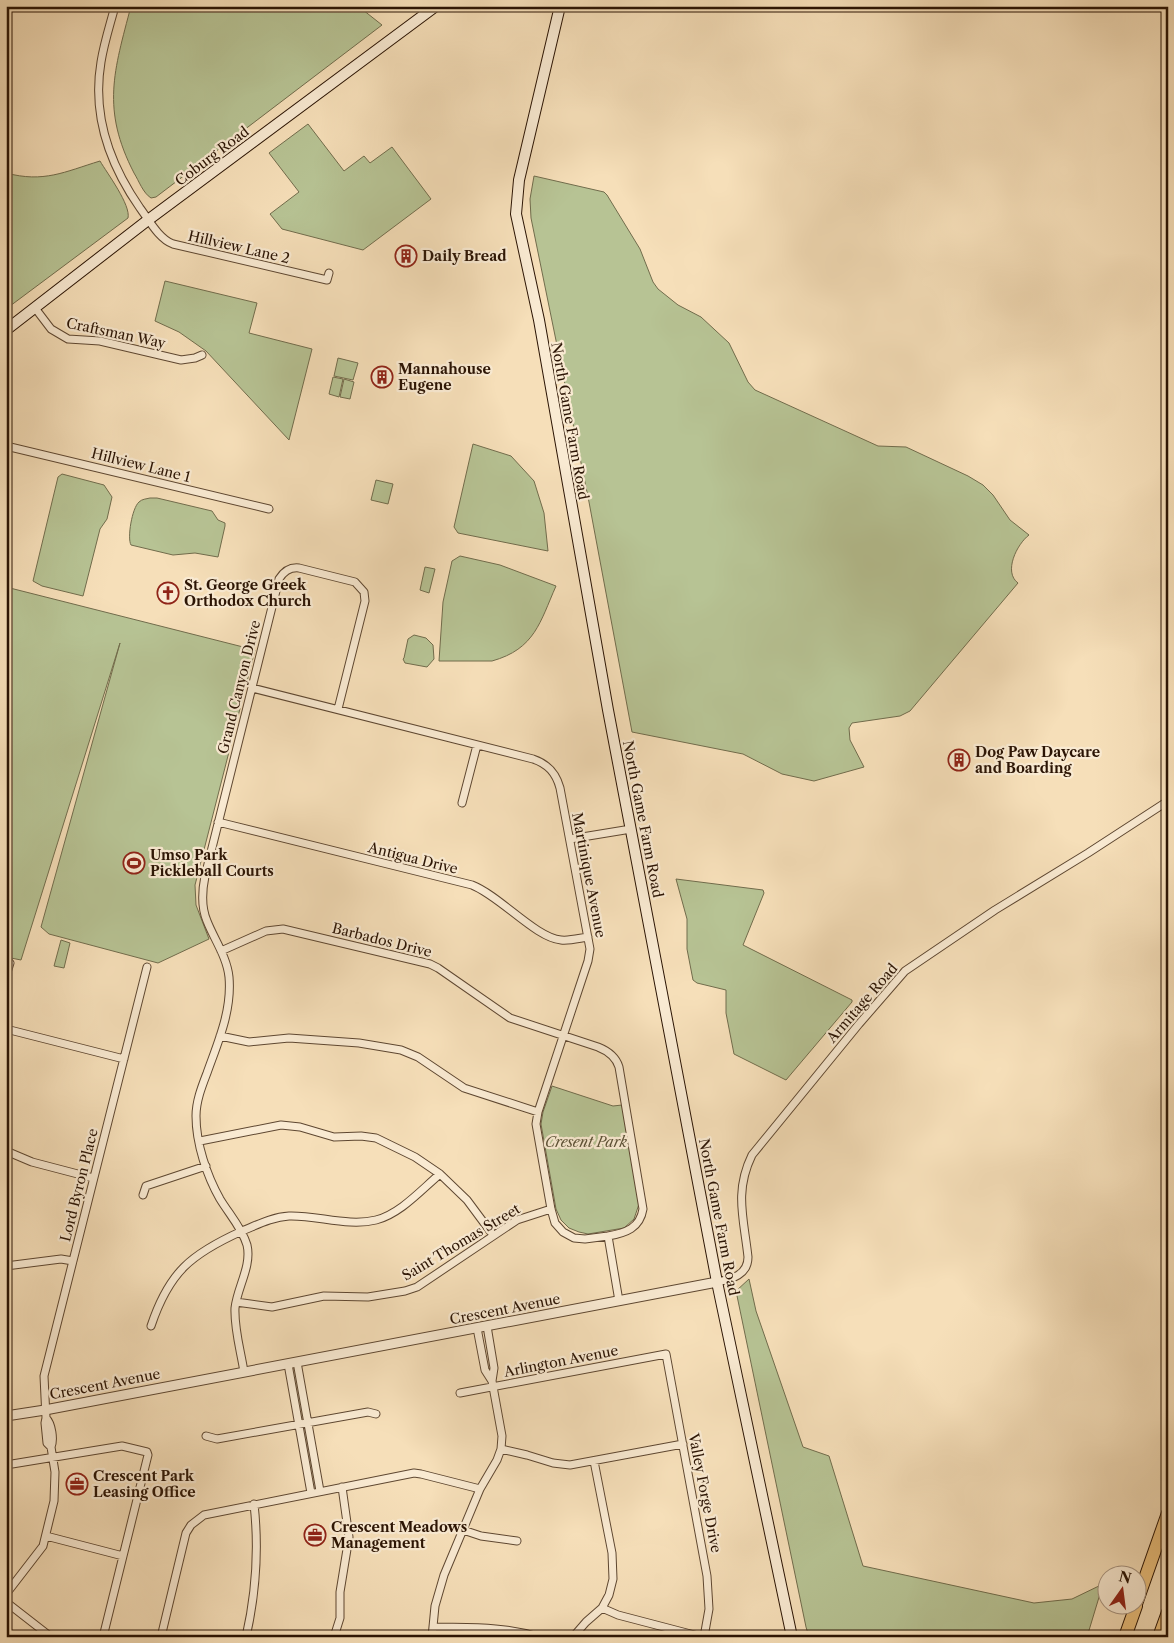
<svg xmlns="http://www.w3.org/2000/svg" width="1174" height="1643" font-family="'Libre Caslon Text',serif">
<style>
.green{fill:#b7c394;stroke:#716c4c}
.lines{fill:none;stroke-linecap:round;stroke-linejoin:round}
.minor-casing{stroke:#5e4731;stroke-width:9}
.tertiary-casing{stroke:#5e4731;stroke-width:11}
.secondary-casing{stroke:#2b1404;stroke-width:12}
.motorway-casing{stroke:#2b1404;stroke-width:14}
.minor{stroke:#f9ead2;stroke-width:7}
.tertiary{stroke:#f9ead2;stroke-width:9}
.secondary{stroke:#f9ead2;stroke-width:10}
.motorway{stroke:#ebc07c;stroke-width:12}
.labels{text-anchor:middle;stroke-width:4.5;stroke-linejoin:round;paint-order:stroke}
.street-label{font-size:14px;fill:#2b1404;stroke:#f9ead2}
.poi-label{font-size:14px;font-weight:bold;fill:#2b1404;stroke:#f9ead2;text-anchor:start}
.park-label{font-size:14px;font-style:italic;fill:#5c5136;stroke:#f9ead2}
</style>
<rect width="100%" height="100%" fill="#f6dfb9"/>
<filter id="stains"><feTurbulence type="fractalNoise" baseFrequency=".004" numOctaves="4"/><feColorMatrix values="0 0 0 0 .2 0 0 0 0 .09 0 0 0 0 .02 0 0 0 .5 -.17"/></filter>
<radialGradient id="worn" r=".72"><stop offset=".6" stop-color="#630" stop-opacity="0"/><stop offset="1" stop-color="#630" stop-opacity=".3"/></radialGradient>
<path class="green" d="M131 6H358L382 25 156 197 151 198C143 193 139 181 134 173 101 109 114 71 131 6Z
M308 124 344 171 364 156 370 163 392 147 431 199 363 250 282 229 270 214 299 192 269 153Z
M100 161C107 173 131 205 128 218L6 309V173C44 183 64 172 100 161Z
M534 176 604 192 607 195 640 249 653 282 658 289 678 305 701 317 729 343 748 382 755 390 878 446 906 447 968 476 983 485 993 495 1010 520 1029 535C1017 544 1003 572 1018 583L910 711 900 716 852 723 849 728 850 740 864 767 814 781 782 774 743 754 632 732 589 502 531 218 530 199Z
M165 281 257 303 249 333 312 349 289 440 206 351 179 332 155 321Z
M338 358 358 363 353 380 334 376Z
M333 377 343 379 339 397 329 394Z
M344 379 354 382 350 399 340 397Z
M473 444 511 456 534 481 544 513 548 551 458 533 454 527Z
M62 474 104 485 112 497 107 519 100 529 83 596 42 586 33 581 58 477Z
M376 480 393 484 388 504 371 500Z
M150 498H157L212 511 218 520 225 523V526L218 557 195 553 173 555 131 545C127 538 132 508 139 502 142 499 146 499 150 498Z
M460 556 500 565 556 586C540 622 535 649 492 661H439L443 602 452 561Z
M425 567 435 569 429 593 420 590Z
M6 587 255 650 195 885 196 905 209 939 158 963 49 934 41 927 120 643 21 960 6 957Z
M414 635 426 638 433 645 434 659 427 667 405 663 403 659 404 658 408 639Z
M676 879 763 890 764 893 743 945 852 1000V1002L786 1080 734 1054 726 1013V990L697 983 693 980 687 949V919Z
M61 940 70 943 64 968 54 966Z
M552 1086 613 1106 622 1105 639 1204 634 1219 624 1228 588 1234 579 1232 569 1228 561 1220 556 1209 541 1124 543 1112Z
M749 1279 756 1311 803 1447 829 1456 863 1566 1034 1603 1072 1599 1103 1584 1087 1637H809L806 1627 736 1291Z"/>
<g class="lines">
<g class="minor-casing">
<path id="minor" d="M115 6C110 25 104 43 101 62 92 115 110 165 140 208 149 220 159 239 173 244L327 280 329 273
M35 308 51 329 68 339 100 341 181 360 195 358 202 355
M6 446 269 509
M252 688 533 759C548 764 556 773 560 788L590 949 588 961 538 1112 536 1124 551 1209 555 1223 563 1232 574 1238 585 1239 608 1236 619 1301
M462 803 477 745
M218 822 472 885C500 896 536 938 561 940 570 941 580 938 588 937
M570 839 631 829
M221 951 266 931 283 929 430 964 438 968 510 1018 598 1047C608 1051 616 1057 619 1067L643 1209C640 1228 626 1233 608 1236
M6 976 10 963
M6 1029 124 1059
M220 1036 249 1042 289 1038 359 1043 401 1050 418 1057 464 1088 538 1112
M200 1141 281 1125 300 1127 334 1137 361 1136 376 1138 415 1157 440 1174 467 1200 493 1235
M6 1151 32 1162 93 1178
M143 1195 146 1186 206 1166
M6 1266 61 1259 73 1261
M717 1282C732 1279 748 1275 748 1257 744 1219 734 1192 752 1155L859 1024 905 971 995 910 1088 853 1168 801
M236 1302 272 1307 324 1296 368 1297 405 1291 417 1287 517 1220 551 1209
M151 1326C169 1272 191 1254 242 1231 257 1225 272 1217 289 1216 317 1215 348 1227 376 1220 400 1214 421 1190 440 1174
M477 1328 485 1370 492 1381
M297 1362 320 1491
M288 1364 311 1493
M244 1372C241 1352 234 1329 235 1308 237 1288 252 1266 247 1245 242 1228 229 1214 220 1199 207 1176 196 1144 196 1116 196 1101 202 1086 207 1073 218 1042 232 1011 229 977 227 957 214 939 207 921 201 907 202 891 205 876L279 579C284 571 290 567 299 568L355 582 364 592 365 601 338 709
M460 1393 666 1354 707 1576 709 1609 704 1637
M46 1418C52 1424 54 1440 51 1447
M206 1436 217 1439 368 1412 376 1414
M501 1449 527 1455 553 1463 570 1465 683 1444
M6 1465 122 1446 147 1452 148 1455 103 1637
M463 1530 481 1536 517 1541
M46 1536 123 1556
M6 1594 43 1546 54 1501 55 1472 51 1447 47 1443 45 1423 46 1418 44 1376 147 967
M6 1602 51 1637
M602 1608 618 1615 702 1637
M433 1627C469 1628 503 1626 538 1637
M161 1637 186 1533 191 1525 204 1515 414 1473 421 1474 480 1489
M246 1637C256 1593 259 1549 254 1504
M334 1637 340 1618V1592L349 1537 342 1487
M432 1637 435 1606 444 1575 480 1489 497 1460 501 1449 502 1436 492 1381 494 1368 487 1326
M573 1637 586 1622 602 1608 609 1595 613 1579 612 1553 594 1461"/>
</g>
<g class="tertiary-casing">
<path id="tertiary" d="M6 1416 45 1410 717 1282"/>
</g>
<g class="secondary-casing">
<path id="secondary" d="M560 6 519 180 516 214 539 320 608 710 717 1282 792 1637
M6 330 148 220 436 6"/>
</g>
<g class="motorway-casing">
<path id="motorway" d="M1136 1604 1168 1513
M1125 1637 1136 1606
M1159 1637 1168 1612"/>
</g>
<use href="#minor" class="minor"/>
<use href="#tertiary" class="tertiary"/>
<use href="#secondary" class="secondary"/>
<use href="#motorway" class="motorway"/>
</g>
<defs>
<g id="building-ring" transform="scale(1.125)"><circle r="9.5" fill="#f9ead2" stroke="#8f2418" stroke-width="1.5"/><path d="M-4-6H4V6H1V3H-1V6H-4ZM-2.5-4.3h1.7v1.8h-1.7ZM.8-4.3h1.7v1.8H.8ZM-2.5-1h1.7V.8h-1.7ZM.8-1h1.7V.8H.8Z" fill="#8f2418"/></g>
<g id="church-ring" transform="scale(1.125)"><circle r="9.5" fill="#f9ead2" stroke="#8f2418" stroke-width="1.5"/><path d="M-1.2-6h2.4v3.5h3.3v2.4h-3.3V6h-2.4V-.1h-3.3v-2.4h3.3Z" fill="#8f2418"/></g>
<g id="stadium-ring" transform="scale(1.125)"><circle r="9.5" fill="#f9ead2" stroke="#8f2418" stroke-width="1.5"/><path d="M0-5a6.5 5 0 1 0 0 10a6.5 5 0 1 0 0-10ZM-3.5-1.8h7v3.6h-7Z" fill="#8f2418"/></g>
<g id="office-ring" transform="scale(1.125)"><circle r="9.5" fill="#f9ead2" stroke="#8f2418" stroke-width="1.5"/><path d="M-6-3h4V-5.5h4V-3h4V5H-6ZM-1-4.5V-3h2v-1.5ZM-6 0V1H6V0Z" fill="#8f2418"/></g>
</defs>
<g fill-rule="evenodd">
<use href="#building-ring" x="406" y="256"/>
<use href="#building-ring" x="382" y="377"/>
<use href="#church-ring" x="168" y="593"/>
<use href="#building-ring" x="959" y="760"/>
<use href="#stadium-ring" x="134" y="863"/>
<use href="#office-ring" x="77" y="1484"/>
<use href="#office-ring" x="315" y="1535"/>
</g>
<g class="labels">
<g class="street-label">
<text transform="translate(212 156) rotate(-37)" y="5">Coburg Road</text>
<text transform="translate(239 247) rotate(13)" y="5">Hillview Lane 2</text>
<text transform="translate(116 333) rotate(12)" y="5">Craftsman Way</text>
<text transform="translate(570 421) rotate(80)" y="5">North Game Farm Road</text>
<text transform="translate(141 465) rotate(14)" y="5">Hillview Lane 1</text>
<text transform="translate(239 687) rotate(-76)" y="5">Grand Canyon Drive</text>
<text transform="translate(643 819) rotate(79)" y="5">North Game Farm Road</text>
<text transform="translate(413 858) rotate(14)" y="5">Antigua Drive</text>
<text transform="translate(589 875) rotate(79)" y="5">Martinique Avenue</text>
<text transform="translate(382 940) rotate(14)" y="5">Barbados Drive</text>
<text transform="translate(862 1003) rotate(-49)" y="5">Armitage Road</text>
<text transform="translate(79 1185) rotate(-76)" y="5">Lord Byron Place</text>
<text transform="translate(719 1217) rotate(79)" y="5">North Game Farm Road</text>
<text transform="translate(461 1242) rotate(-31)" y="5">Saint Thomas Street</text>
<text transform="translate(505 1309) rotate(-11)" y="5">Crescent Avenue</text>
<text transform="translate(561 1361) rotate(-11)" y="5">Arlington Avenue</text>
<text transform="translate(105 1384) rotate(-11)" y="5">Crescent Avenue</text>
<text transform="translate(705 1493) rotate(79)" y="5">Valley Forge Drive</text>
</g>
<g class="poi-label">
<text x="422" y="261">Daily Bread</text>
<text x="398" y="374">Mannahouse<tspan x="398" dy="16">Eugene</tspan></text>
<text x="184" y="590">St. George Greek<tspan x="184" dy="16">Orthodox Church</tspan></text>
<text x="975" y="757">Dog Paw Daycare<tspan x="975" dy="16">and Boarding</tspan></text>
<text x="150" y="860">Umso Park<tspan x="150" dy="16">Pickleball Courts</tspan></text>
<text x="93" y="1481">Crescent Park<tspan x="93" dy="16">Leasing Office</tspan></text>
<text x="331" y="1532">Crescent Meadows<tspan x="331" dy="16">Management</tspan></text>
</g>
<g class="park-label">
<text x="586" y="1147">Cresent Park</text>
</g>
</g>
<rect width="1174" height="1643" fill="none" stroke="#f6dfb9" stroke-width="25"/>
<rect x="8" y="8" width="1159" height="1628" fill="none" stroke="#2b1404" stroke-width="2.5"/>
<rect x="12" y="12" width="1149" height="1618" fill="none" stroke="#2b1404"/>
<g transform="translate(1122 1590) rotate(14)"><circle r="24" fill="#f9ead2" stroke="#a79480"/>
<path d="M0-4L9 19L0 12L-9 19Z" fill="#8f2418"/>
<text y="-8" font-size="14" font-weight="bold" text-anchor="middle" fill="#2b1404">N</text>
</g>
<rect width="100%" height="100%" filter="url(#stains)"/>
<rect width="100%" height="100%" fill="url(#worn)"/>
</svg>
